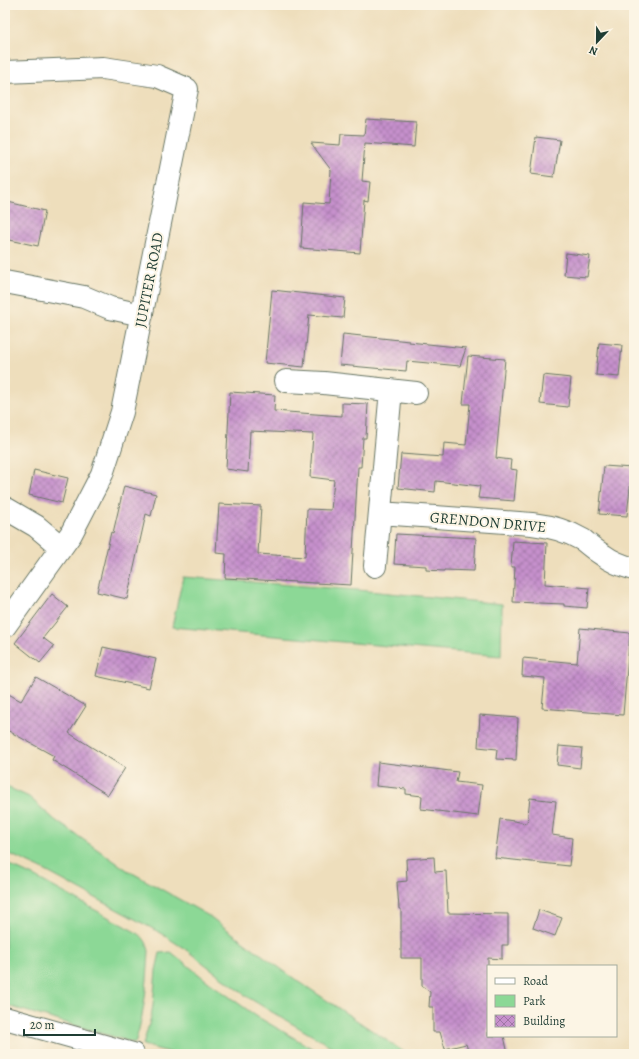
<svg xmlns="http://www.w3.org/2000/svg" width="639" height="1059" font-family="Alegreya,serif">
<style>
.green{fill:#8cd896;stroke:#568a65}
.building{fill:url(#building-cross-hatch)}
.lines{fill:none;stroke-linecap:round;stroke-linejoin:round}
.minor-casing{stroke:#677564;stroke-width:24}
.tertiary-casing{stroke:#677564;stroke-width:24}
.minor{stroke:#fff;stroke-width:22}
.tertiary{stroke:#fff;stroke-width:22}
.labels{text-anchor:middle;stroke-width:4;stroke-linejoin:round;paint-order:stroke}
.street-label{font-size:15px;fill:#1f3d34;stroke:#fcf5e5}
</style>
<defs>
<pattern id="building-cross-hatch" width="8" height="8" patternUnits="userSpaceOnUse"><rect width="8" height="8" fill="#c690cc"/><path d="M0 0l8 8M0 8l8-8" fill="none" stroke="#a077a6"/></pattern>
</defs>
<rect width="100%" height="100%" fill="#fcf5e5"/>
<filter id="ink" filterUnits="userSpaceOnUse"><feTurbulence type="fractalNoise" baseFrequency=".025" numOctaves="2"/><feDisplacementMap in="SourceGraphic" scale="8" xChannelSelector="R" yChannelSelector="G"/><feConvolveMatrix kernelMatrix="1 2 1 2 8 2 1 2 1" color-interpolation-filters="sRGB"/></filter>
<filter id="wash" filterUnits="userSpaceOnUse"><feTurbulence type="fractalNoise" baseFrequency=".012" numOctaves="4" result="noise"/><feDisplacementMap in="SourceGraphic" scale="16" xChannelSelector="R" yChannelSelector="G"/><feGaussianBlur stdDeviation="0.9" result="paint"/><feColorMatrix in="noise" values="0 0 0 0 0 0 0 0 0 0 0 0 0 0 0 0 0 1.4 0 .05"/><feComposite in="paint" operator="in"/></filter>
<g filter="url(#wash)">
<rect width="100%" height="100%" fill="#eedebc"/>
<path class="green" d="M183 577 358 590 502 604 501 656 172 627Z
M5 786 29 797 55 820 127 870 209 916 292 977 407 1054H347L325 1043 272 1012 249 998 185 949 157 931 42 869 5 852Z
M5 863 37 878 139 934C145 939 147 943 149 951 147 983 145 1012 135 1043L5 1005Z
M171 952 206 980 256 1016 322 1054H176L143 1045 151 1017 153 1005 156 970 160 953Z"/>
<g id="blocks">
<path class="building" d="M366 119 416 122 414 147 365 143 362 181 370 182 368 201 364 200 360 253 301 248 304 202 329 204 331 170 311 143 340 145 341 134 364 135Z
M536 137 560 140 554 177 531 174Z
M8 202 45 211 38 246 5 239V217Z
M566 253 590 256 587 277 564 275Z
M272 290 345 298 343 318 309 315 304 367 265 363Z
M343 334 409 341V342L466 348 460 366 407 361 406 371 340 365Z
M599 343 622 345 619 377 596 375Z
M468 356 505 359 496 458 511 460 510 469 517 470 514 501 478 498 480 486 436 481 435 492 398 488 401 454 443 457 444 443 466 445 470 404H463Z
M543 375 571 378 568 407 540 404Z
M230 392 275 395 274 411 342 416V403L368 404 366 438H363L361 467H358L351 585 225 578 226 554 216 553 219 504 261 506 258 554 305 557 307 509 331 510 334 480 310 477 313 434 250 431 248 472 226 469Z
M604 466 632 468 627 516 599 514Z
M34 470 68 478 62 503 29 495Z
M124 486 156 494 151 516 146 514 127 599 97 592 111 532 113 533Z
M396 534 476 538 474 571 444 570V571L426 570V566L394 564Z
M513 541 547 543 545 584 589 588 587 608 564 606V604L513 602 515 567H511Z
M52 594 68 607 43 638 54 646 40 663 15 643Z
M580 628 630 633 623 715 542 708 545 678 522 676 523 658 577 663Z
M103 647 156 659 149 688 96 676Z
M36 677 86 706 69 733 125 768 108 795 52 760 54 756 5 729V692L21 701Z
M480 715 518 718 516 760 496 759 497 749 478 747Z
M559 746 582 748 580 768 557 765Z
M378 762 458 772 456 782 482 785 478 816 421 809 422 796 406 794V789L376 786Z
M530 798 556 801 552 835 572 838 569 866 495 858 500 819 527 823Z
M434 857 435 872 446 871 448 913 508 914V945H502V959L488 958V1036H504L508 1054H469L466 1044 445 1049 440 1032H433V1007H429L430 992 422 986V958H401V909H399L397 882 407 881 406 859Z
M539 910 562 918 555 936 533 928Z"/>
</g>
</g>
<g filter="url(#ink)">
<use href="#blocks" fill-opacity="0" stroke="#677564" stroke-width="1"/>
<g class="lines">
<g class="minor-casing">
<path id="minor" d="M5 72 103 68 157 76 187 89 122 412 102 474 71 534 5 626
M5 282 84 297 110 308 142 315
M286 381 324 383 416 393
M5 508 36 526 61 547
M380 513 532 524C549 526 568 531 583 540 589 545 596 551 603 555 612 562 623 566 634 569
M375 566 391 390"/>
</g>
<g class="tertiary-casing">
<path id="tertiary" d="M5 1018 133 1054"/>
</g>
<use href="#minor" class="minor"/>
<use href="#tertiary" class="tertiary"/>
</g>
</g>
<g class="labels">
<g class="street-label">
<text transform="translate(149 280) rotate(-79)" y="5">JUPITER ROAD</text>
<text transform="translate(488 522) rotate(5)" y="5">GRENDON DRIVE</text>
</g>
</g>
<rect width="639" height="1059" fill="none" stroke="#fcf5e5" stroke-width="20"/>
<rect x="487" y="965" width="130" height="72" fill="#fcf5e5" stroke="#a4ab9e"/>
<rect x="495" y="978" width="20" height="6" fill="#ffffff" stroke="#a4ab9e"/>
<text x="523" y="985" font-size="12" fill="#1f3d34">Road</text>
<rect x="495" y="995" width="20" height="12" fill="#8cd896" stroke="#a4ab9e"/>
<text x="523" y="1005" font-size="12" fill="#1f3d34">Park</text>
<rect x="495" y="1015" width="20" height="12" fill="url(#building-cross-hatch)" stroke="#a4ab9e"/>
<text x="523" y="1025" font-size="12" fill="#1f3d34">Building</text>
<g transform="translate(597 42) rotate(202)" stroke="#fcf5e5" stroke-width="3" paint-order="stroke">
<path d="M0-3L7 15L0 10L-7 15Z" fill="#1f3d34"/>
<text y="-6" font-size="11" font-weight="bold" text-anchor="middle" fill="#1f3d34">N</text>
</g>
<path d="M24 1029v6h71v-6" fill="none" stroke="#1f3d34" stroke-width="2"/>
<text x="30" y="1029" font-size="12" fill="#1f3d34" stroke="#fcf5e5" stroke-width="3" paint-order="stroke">20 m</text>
</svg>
